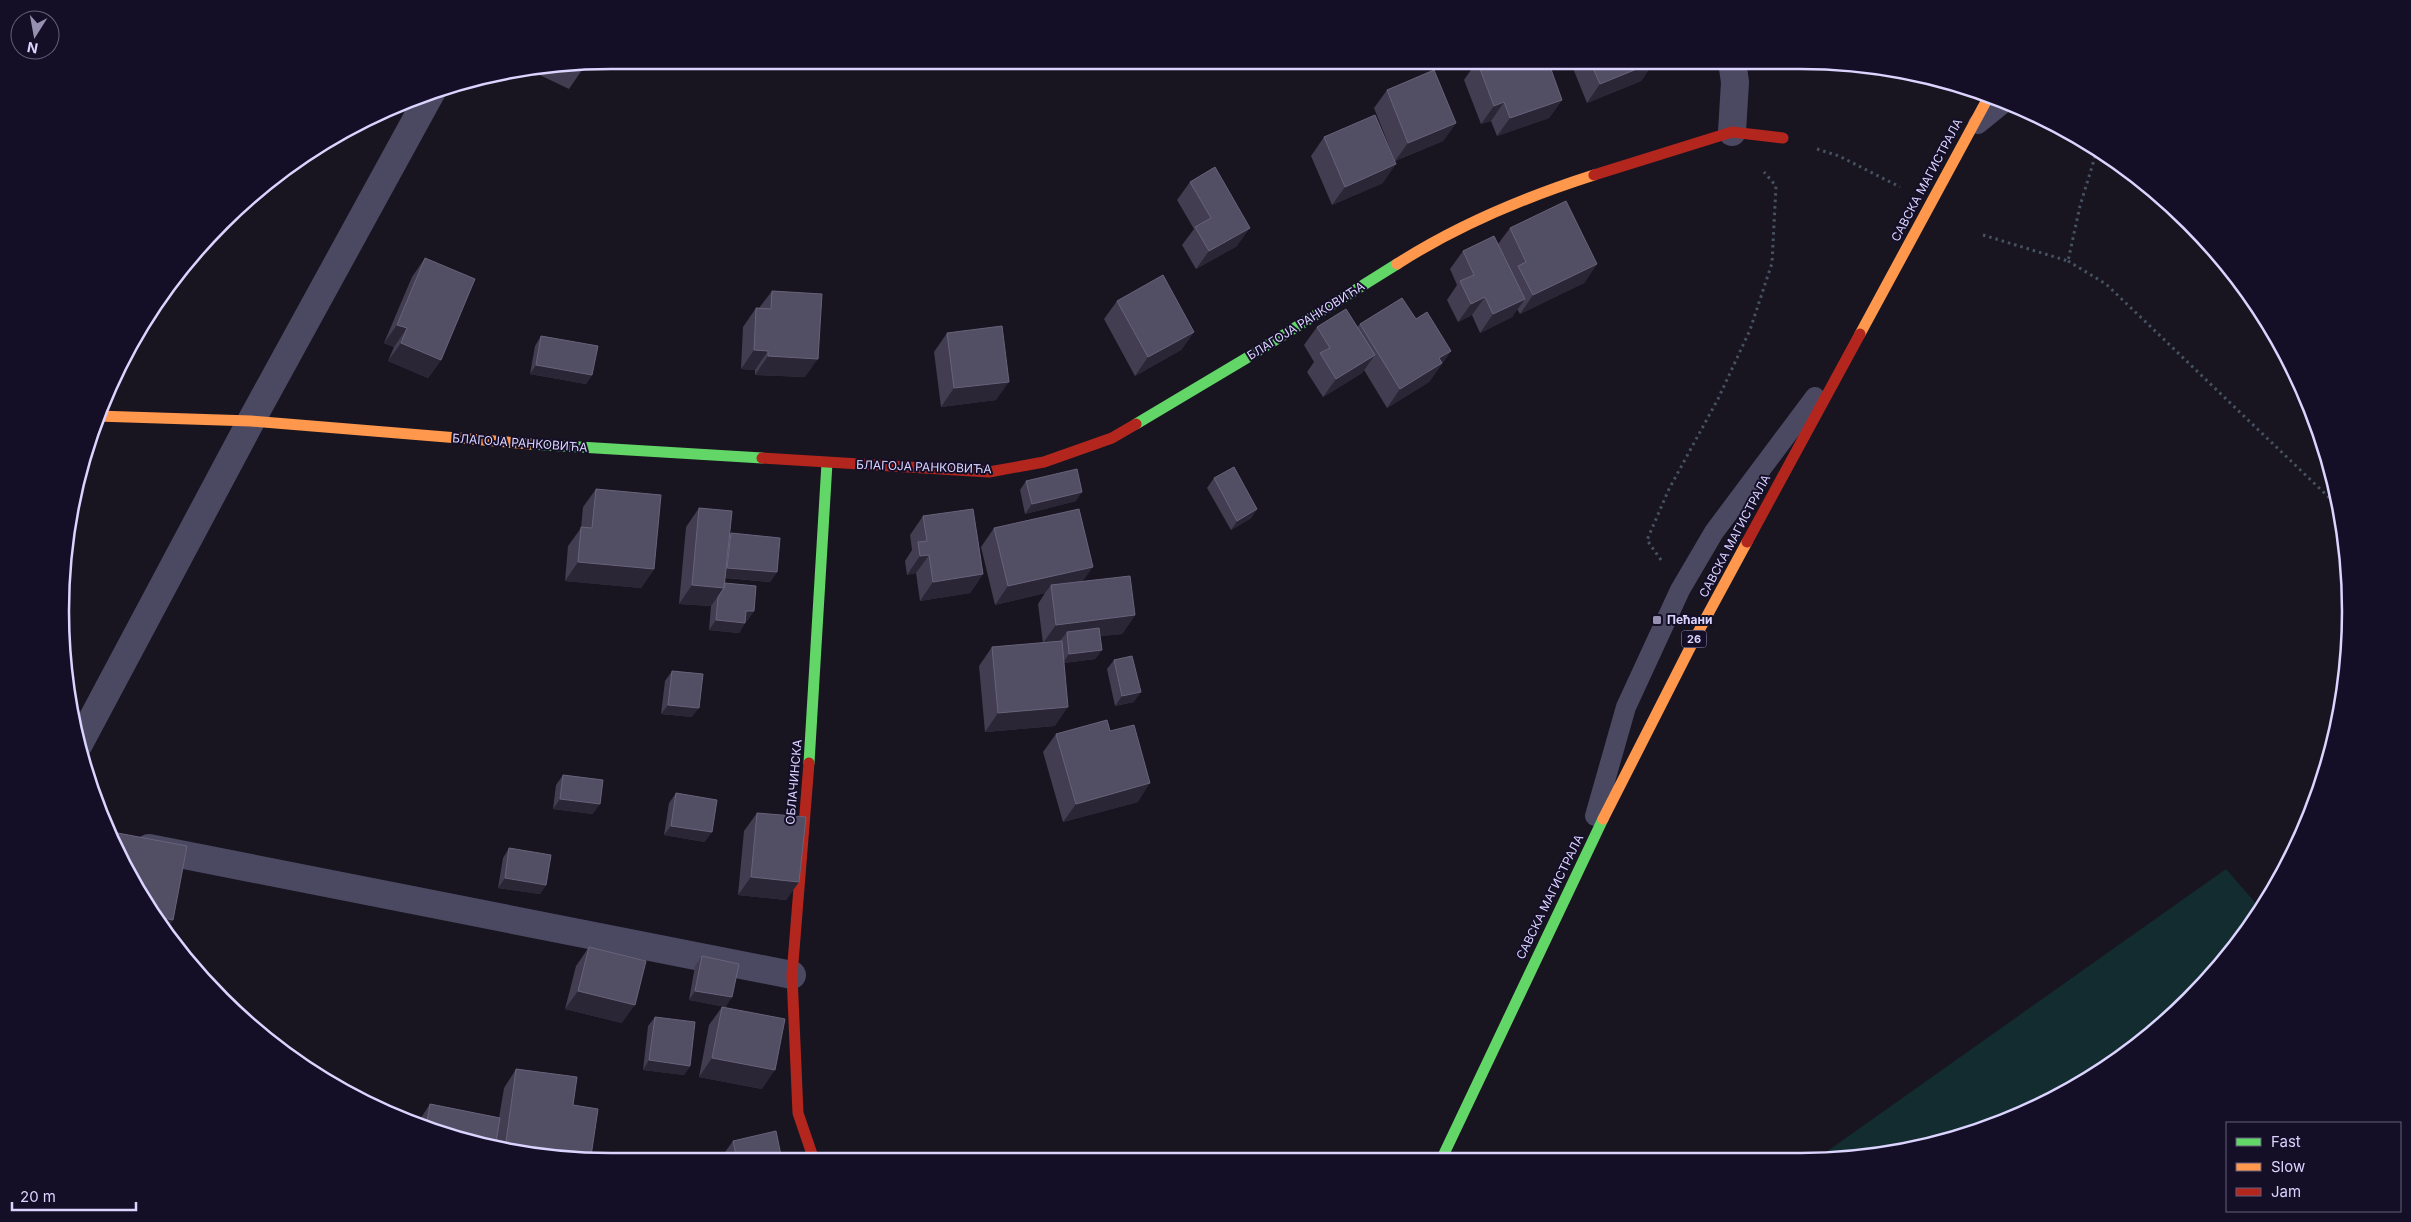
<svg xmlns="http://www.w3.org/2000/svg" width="2411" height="1222" font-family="Inter,sans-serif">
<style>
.green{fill:#132c2f}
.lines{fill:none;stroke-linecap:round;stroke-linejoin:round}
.path{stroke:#465262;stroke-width:3;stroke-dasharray:2.5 4;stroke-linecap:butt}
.lane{stroke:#4b4962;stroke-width:20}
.street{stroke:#4b4962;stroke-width:28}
.fast{stroke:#63d668;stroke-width:11}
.slow{stroke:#ff974d;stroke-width:11}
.jam{stroke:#b3261e;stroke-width:11}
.wall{fill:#423d50}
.shaded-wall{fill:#2a2635}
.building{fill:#524e63;stroke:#68637b}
.poi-dot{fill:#9791b1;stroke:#140f27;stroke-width:2}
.labels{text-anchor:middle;stroke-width:4;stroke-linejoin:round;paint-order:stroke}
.shield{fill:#140f27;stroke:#9f99be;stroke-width:1}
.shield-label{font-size:11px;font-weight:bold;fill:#dbd4ff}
.street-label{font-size:12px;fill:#dbd4ff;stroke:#140f27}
.poi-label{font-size:12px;font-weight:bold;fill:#dbd4ff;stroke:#140f27;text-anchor:start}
.rim{fill:none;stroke:#dbd4ff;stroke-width:2.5}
</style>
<rect width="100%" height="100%" fill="#181521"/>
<path class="green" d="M2226 869 2259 907 2214 974 2106 1069 2011 1120 1872 1157H1819Z"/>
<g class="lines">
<path class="path" d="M1817 149 1839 156 1900 187
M1983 235 2068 261 2080 206 2097 150
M2068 261 2106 284 2339 507
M1661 560 1647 540 1669 489 1718 399 1750 330 1772 263 1776 186 1764 172"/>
<path class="lane" d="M1978 124 2005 102
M1595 816 1626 707 1680 590 1714 532 1815 397"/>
<path class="street" d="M1732 61 1735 82 1732 132
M79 744 251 421 433 89
M149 848 792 975"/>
<path class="fast" d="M1136 424 1245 359 1397 264
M530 444 762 458
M809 763 827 463
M1442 1158 1603 819"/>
<path class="slow" d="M1397 264C1458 225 1525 197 1594 175
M1860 334 1989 96
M97 416 251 421 530 444
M1603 819 1695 638 1747 542"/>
<path class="jam" d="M1594 175 1732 132 1783 138
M762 458 989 472 1044 462 1112 438 1136 424
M1747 542 1860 334
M809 763 792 975 798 1113 814 1160"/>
</g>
<path class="wall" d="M1477 61 1562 100 1549 118 1497 136 1491 121 1481 124 1464 80Z
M1570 61H1653L1654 62 1641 81 1587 103Z
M585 63 582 70 569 89 525 68Z
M1387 90 1456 123 1443 141 1395 161 1374 108Z
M1324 137 1383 183 1332 205 1311 156Z
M1190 182 1237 246 1196 269 1182 245 1194 229 1177 200Z
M1510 228 1597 264 1584 283 1520 314 1517 309 1512 317 1480 333 1472 315 1458 322 1447 300 1457 285 1450 269 1463 251 1498 244Z
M425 258 441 360 428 378 388 361 394 347 384 343 412 277Z
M772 291 805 377 755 375V370L741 369 743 327 756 308H759Z
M1117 301 1194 332 1181 350 1135 376 1104 319Z
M1416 319 1451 351 1429 382 1387 408 1364 370 1362 373 1323 397 1307 372 1314 362 1304 345 1317 327H1357L1360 324Z
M947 333 996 400 941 407 934 352Z
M541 336 592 375 586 384 530 374 535 346Z
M1214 478 1257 509 1251 518 1231 530 1207 488Z
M1026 481 1076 501 1025 514 1020 490Z
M596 489 654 569 641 588 565 581 568 546 581 528 583 507Z
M699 508 730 534 731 533 777 572 770 582 725 578V583L754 611 747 621H746L739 633 709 630 711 606 679 604 686 527Z
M923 516 983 574 970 593 920 601 916 573 907 575 905 561 912 550 910 535Z
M994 528 1082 581 1135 615 1122 634 1100 636 1102 650 1095 659 1064 663 1055 726 985 732 979 666 992 647 1043 643 1038 604 1045 593 995 605 981 547Z
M1114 660 1134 702 1115 706 1107 669Z
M672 671 692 717 661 714 665 681Z
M1110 731 1138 802 1063 822 1043 752 1056 734Z
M563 775 593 814 553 809 556 785Z
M676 793 705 842 664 835 669 803Z
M757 813 799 882 786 900 738 895 744 831Z
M509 848 546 885 540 894 498 888 503 858Z
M589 947 622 1023 565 1009 576 966Z
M702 956 726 1007 689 1000 695 966Z
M722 1007 762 1089 699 1077 709 1025Z
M655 1017 690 1066 684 1075 643 1070 648 1026Z
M516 1069 573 1105 575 1161 495 1148 496 1137 469 1143 417 1124 430 1104 499 1118 504 1088Z
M733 1141 782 1160H720V1159Z"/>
<path class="shaded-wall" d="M1654 62 1641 81 1587 103 1600 84Z
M1562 100 1549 118 1497 136 1510 118Z
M1504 102 1491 121 1481 124 1494 106Z
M1456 123 1443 141 1395 161 1408 143Z
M1396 164 1383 183 1332 205 1345 187Z
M1250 228 1237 246 1196 269 1209 251Z
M1597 264 1584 283 1520 314 1533 295Z
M1485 297 1472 315 1458 322 1471 304Z
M1525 299 1512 317 1480 333 1493 314Z
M397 325 407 328 394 347 384 343Z
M1194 332 1181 350 1135 376 1148 357Z
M401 343 441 360 428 378 388 361Z
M754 350 768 351 755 370 741 369Z
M1451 351 1429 382 1387 408 1400 389 1439 358Z
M1375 355 1362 373 1323 397 1336 379Z
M768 356 818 359 805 377 755 375Z
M536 365 592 375 586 384 530 374Z
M1009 382 996 400 941 407 954 388Z
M1082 492 1076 501 1025 514 1032 504Z
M1257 509 1251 518 1231 530 1237 521Z
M929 555 916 573 907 575 920 556Z
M578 562 654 569 641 588 565 581Z
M1093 567 1080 585H1051L1045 593 995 605 1008 586Z
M727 568 777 572 770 582 720 577Z
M983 574 970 593 920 601 933 582Z
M692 585 724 588 711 606 679 604Z
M746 611H754L747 621 740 620Z
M1135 615 1122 634 1068 640 1067 632 1060 641 1043 643 1056 625Z
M716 620 745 623 739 633 709 630Z
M1102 650 1095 659 1063 663 1069 654Z
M1141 692 1134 702 1115 706 1122 696Z
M668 705 699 708 692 717 661 714Z
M1068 707 1055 726 985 732 998 713Z
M1150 783 1138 802 1063 822 1076 804Z
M560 799 600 804 593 814 553 809Z
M671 826 712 832 705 842 664 835Z
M751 877 799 882 786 900 738 895Z
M505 878 546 885 540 894 498 888Z
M155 916 173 920 165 932Z
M578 991 635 1005 622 1023 565 1009Z
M695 991 732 997 726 1007 689 1000Z
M712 1058 775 1070 762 1089 699 1077Z
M649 1060 690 1066 684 1075 643 1070Z
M567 1152 591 1156 588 1161H575L562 1159Z"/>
<path class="building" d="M1477 61H1548L1562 100 1510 118 1504 102 1494 106Z
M1590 61H1653L1654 62 1600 84Z
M585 63 582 70 568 64Z
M1434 70 1456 123 1408 143 1387 90Z
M1375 115 1396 164 1345 187 1324 137Z
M1215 167 1250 228 1209 251 1195 227 1211 218 1190 182Z
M1566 201 1597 264 1533 295 1518 266 1526 262 1510 228Z
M1494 236 1525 299 1493 314 1485 297 1471 304 1460 281 1474 275 1463 251Z
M425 258 475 279 441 360 401 343 407 328 397 325Z
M1163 275 1194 332 1148 357 1117 301Z
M772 291 822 294 818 359 768 356V351L754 350 756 308 771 309Z
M1402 298 1416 319 1427 312 1451 351 1439 358 1442 363 1400 389 1360 324Z
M1346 309 1375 355 1336 379 1320 353 1330 348 1317 327Z
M1002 326 1009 382 954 388 947 333Z
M541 336 598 346 592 375 536 365Z
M1234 467 1257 509 1237 521 1214 478Z
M1077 469 1082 492 1032 504 1026 481Z
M596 489 661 495 654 569 578 562 581 527 592 528Z
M699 508 732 511 724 588 692 585Z
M973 509 983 574 933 582 929 555 920 556 918 542 927 541 923 516Z
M1079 509 1093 567 1008 586 994 528Z
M731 533 780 538 777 572 727 568Z
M1130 576 1135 615 1056 625 1051 585Z
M725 583 756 586 754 611H746L745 623 716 620 718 597 724 588Z
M1099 628 1102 650 1069 654 1067 632Z
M1062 641 1068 707 998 713 992 647Z
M1132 656 1141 692 1122 696 1114 660Z
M672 671 703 674 699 708 668 705Z
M1107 720 1110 731 1134 725 1150 783 1076 804 1056 734Z
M563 775 603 780 600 804 560 799Z
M676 793 717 800 712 832 671 826Z
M757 813 806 817 799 882 751 877Z
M107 831 187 846 173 920 155 916 117 855Z
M509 848 551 855 546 885 505 878Z
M169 939 177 940 176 949 174 946Z
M589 947 646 961 635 1005 578 991Z
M702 956 739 964 732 997 695 991Z
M722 1007 785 1019 775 1070 712 1058Z
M655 1017 695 1022 690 1066 649 1060Z
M516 1069 577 1077 573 1105 598 1109 591 1156 567 1152 566 1159 505 1149Z
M430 1104 500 1118 495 1148 469 1143 426 1127Z
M776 1131 782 1160H737L733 1141Z"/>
<rect class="poi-dot" x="1652" y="615" width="10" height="10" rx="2.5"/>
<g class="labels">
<rect class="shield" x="1681.5" y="630.5" width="25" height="17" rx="4"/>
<g class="shield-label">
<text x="1694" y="643">26</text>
</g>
<g class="street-label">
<text transform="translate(1927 180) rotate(-62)" y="4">САВСКА МАГИСТРАЛА</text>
<text transform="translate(1306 321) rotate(-32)" y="4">БЛАГОЈА РАНКОВИЋА</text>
<text transform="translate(520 443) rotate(4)" y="4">БЛАГОЈА РАНКОВИЋА</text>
<text transform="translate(924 467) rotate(2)" y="4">БЛАГОЈА РАНКОВИЋА</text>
<text transform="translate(1735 536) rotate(-62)" y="4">САВСКА МАГИСТРАЛА</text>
<text transform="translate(794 782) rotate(-85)" y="4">ОБЛАЧИНСКА</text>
<text transform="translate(1550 897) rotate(-64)" y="4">САВСКА МАГИСТРАЛА</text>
</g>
<g class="poi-label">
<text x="1667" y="624">Пећани</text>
</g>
</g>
<path d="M0 0H2411V1222H0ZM611 69H1800A542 542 0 0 1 2342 611V611A542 542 0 0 1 1800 1153H611A542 542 0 0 1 69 611V611A542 542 0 0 1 611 69Z" fill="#140f27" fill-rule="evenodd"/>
<path class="rim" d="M611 69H1800A542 542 0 0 1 2342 611V611A542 542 0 0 1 1800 1153H611A542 542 0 0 1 69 611V611A542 542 0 0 1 611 69Z"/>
<rect x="2226" y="1122" width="175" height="90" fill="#140f27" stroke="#645e7d"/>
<rect x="2236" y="1138" width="25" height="8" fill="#63d668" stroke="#645e7d"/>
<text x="2271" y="1147" font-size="15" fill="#dbd4ff">Fast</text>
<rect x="2236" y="1163" width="25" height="8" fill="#ff974d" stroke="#645e7d"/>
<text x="2271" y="1172" font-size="15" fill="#dbd4ff">Slow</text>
<rect x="2236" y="1188" width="25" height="8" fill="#b3261e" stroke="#645e7d"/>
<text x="2271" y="1197" font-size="15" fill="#dbd4ff">Jam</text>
<g transform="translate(35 35) rotate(191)"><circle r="24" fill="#140f27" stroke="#645e7d"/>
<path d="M0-4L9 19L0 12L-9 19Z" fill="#9791b1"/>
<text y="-8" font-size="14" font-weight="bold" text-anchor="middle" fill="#dbd4ff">N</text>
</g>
<path d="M12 1202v8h124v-8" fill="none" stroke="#dbd4ff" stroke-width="2.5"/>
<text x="20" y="1202" font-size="15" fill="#dbd4ff" stroke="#140f27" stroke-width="4" paint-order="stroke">20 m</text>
</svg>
